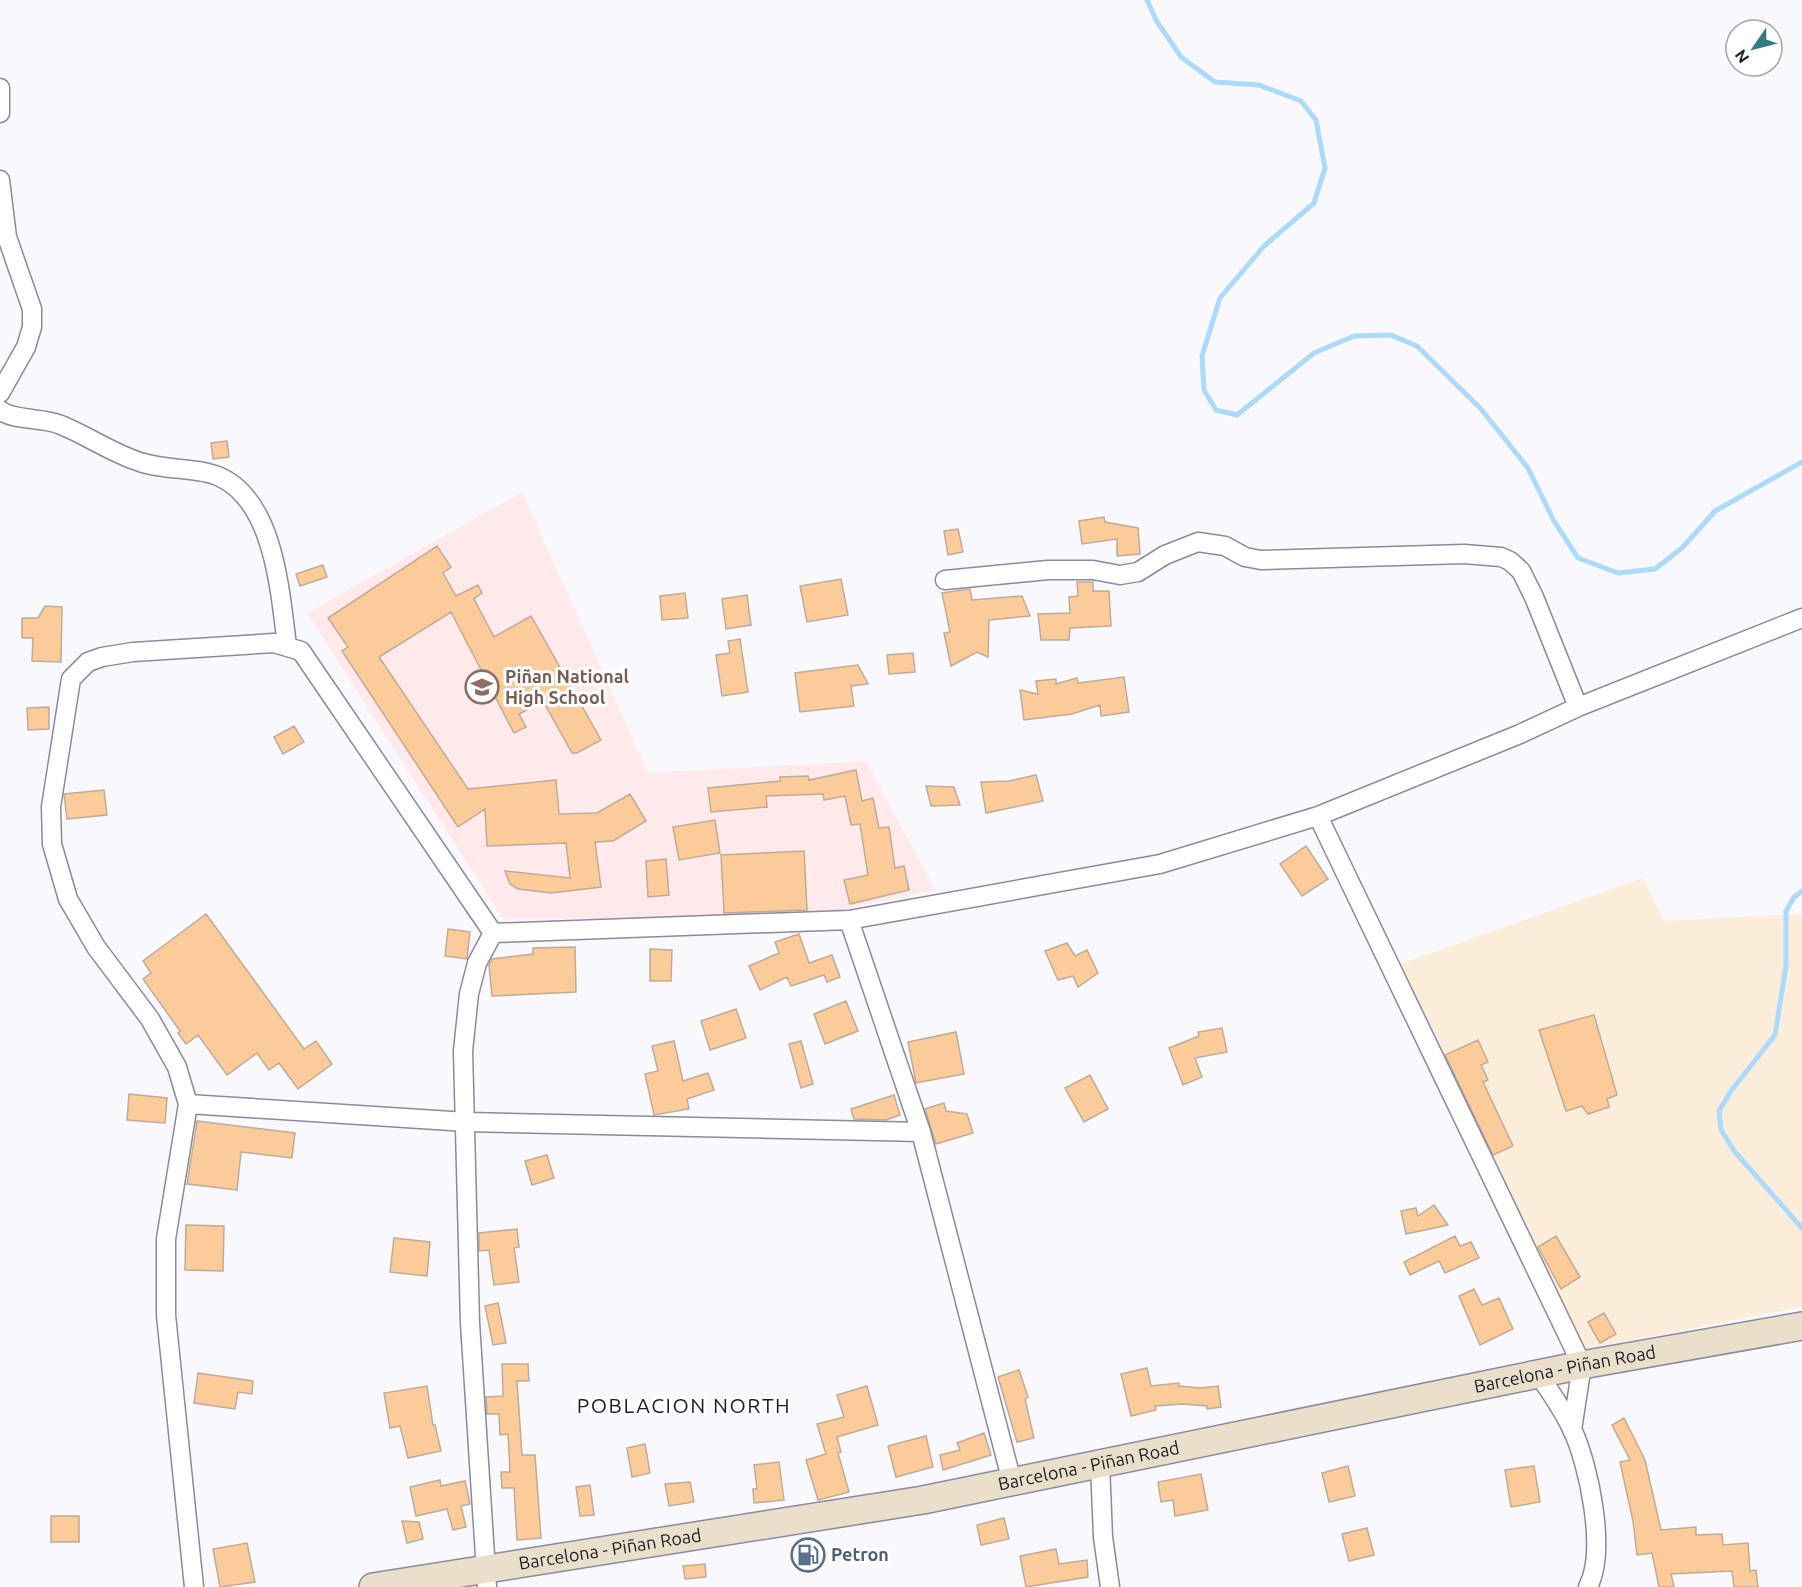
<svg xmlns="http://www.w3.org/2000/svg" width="1802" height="1587" font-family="Ubuntu,sans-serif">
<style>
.commercial{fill:#fcecda}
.education{fill:#ffe9ea}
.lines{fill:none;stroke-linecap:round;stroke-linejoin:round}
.stream{stroke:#acdafc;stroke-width:5}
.building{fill:#fccb9a;stroke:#bfab97;stroke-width:1.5}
.street-casing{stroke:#8b88a0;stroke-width:21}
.secondary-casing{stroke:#8b88a0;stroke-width:30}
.street{stroke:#fff;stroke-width:18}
.secondary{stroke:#e9dfca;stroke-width:27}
.labels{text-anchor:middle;stroke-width:6;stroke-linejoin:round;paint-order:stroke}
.education-label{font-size:18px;font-weight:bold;fill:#785e54;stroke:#fff;text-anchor:start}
.street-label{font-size:18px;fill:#1e1c25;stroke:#fff}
.service-label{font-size:18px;font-weight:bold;fill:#4e5e75;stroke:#fff;text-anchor:start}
.quarter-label{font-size:21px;letter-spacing:1.5px;fill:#1e1c25;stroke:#fff}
</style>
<rect width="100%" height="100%" fill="#f9f8fd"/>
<path class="commercial" d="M1643 878 1664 921 1802 914V1307L1582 1350 1395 966Z"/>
<path class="education" d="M522 492 648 773 866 761 935 890 807 917 503 919 307 613Z"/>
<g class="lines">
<path class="stream" d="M1147 0 1156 20 1181 57 1215 82 1259 85 1301 101 1316 120 1325 168 1314 203 1264 246 1220 298 1202 356 1204 390 1216 410 1237 415 1314 353 1354 336 1391 335 1417 346 1481 409 1528 468 1554 521 1578 558 1618 573 1655 569 1683 547 1715 511 1802 462
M1802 891 1794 897 1786 911V966L1775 1035 1731 1091 1719 1111 1721 1130 1735 1152 1802 1228"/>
</g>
<path class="building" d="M227 441 229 457 213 459 211 443Z
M1104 517 1105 522 1138 528 1140 554 1117 556V539L1082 544 1079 521Z
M958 529 963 552 948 555 944 531Z
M437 546 451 567 443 573 456 596 478 585 482 593 474 599 494 637 531 616 601 740 577 753H572L543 701 519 714 526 727 514 733 451 612 379 657 468 789 556 780 559 814 597 813 630 794 646 821 613 841 595 842 601 887 551 893 518 889 510 884 505 871 570 878 566 843 487 846 485 809 458 827 342 651 348 647 328 618Z
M323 565 327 577 300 586 296 574Z
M841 579 848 615 807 622 800 586Z
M1077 582H1093V591H1109L1111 626 1070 628 1069 640H1041L1038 614 1070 613 1069 597 1078 596Z
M970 589 972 600 1022 596 1030 616 989 620 988 657 977 652 951 666 944 633 950 632 942 593Z
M685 593 688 618 662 620 660 596Z
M747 595 751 625 726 629 722 599Z
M45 606 62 607 61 662 32 661 33 638H22V618H38Z
M740 639 748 692 722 696 716 655 730 653 728 641Z
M913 653 915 672 889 674 887 655Z
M858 665 868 684 851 686 854 706 800 712 795 673Z
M1124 677 1129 712 1101 716 1100 705 1072 714 1024 720 1020 690 1038 694 1036 681 1056 679V684L1077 678 1078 683Z
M49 707V729L28 730 27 708Z
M294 726 304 742 283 754 274 737Z
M856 770 862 801 873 798 879 828 889 827 895 868 904 866 909 890 850 904 844 880 868 875 860 824 851 825 845 796 824 800 823 794 766 796 767 807 711 812 708 788 780 781V777L808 776 809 780Z
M1036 775 1043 801 986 813 981 782 1009 781Z
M926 786 954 787 960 805 931 806Z
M104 790 107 815 67 819 64 794Z
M715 820 720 853 679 860 673 827Z
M1306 846 1328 879 1302 896 1280 864Z
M804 851 807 910 724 913 721 855Z
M666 859 669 895 648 897 646 861Z
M206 914 304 1049 316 1041 332 1064 298 1089 279 1063 269 1070 257 1053 227 1075 198 1035 186 1044 178 1033 180 1031 143 979 151 973 143 961Z
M448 929 470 932 467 959 445 956Z
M799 934 809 963 832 955 840 977 827 982 824 975 791 986 787 977 760 990 749 966 779 953 775 942Z
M1067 943 1075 956 1087 950 1098 973 1078 987 1073 976 1058 980 1045 951Z
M575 947 576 992 492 996 489 965 492 959 533 954V948Z
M650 949 672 950 671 981H650Z
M846 1001 858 1031 825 1044 814 1014Z
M736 1009 746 1038 710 1050 701 1021Z
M1594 1015 1617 1095 1607 1099 1609 1107 1588 1114 1582 1106 1566 1111 1539 1030Z
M1222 1028 1227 1052 1195 1058 1202 1077 1183 1085 1169 1048 1199 1036 1198 1032Z
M956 1032 964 1074 916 1083 908 1042Z
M1478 1040 1488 1062 1481 1065 1488 1080 1483 1082 1513 1146 1493 1155 1445 1055Z
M674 1041 683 1081 708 1073 714 1090 687 1099 689 1109 654 1115 645 1074 658 1071 652 1046Z
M801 1041 813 1084 801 1088 789 1044Z
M1090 1075 1108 1109 1084 1122 1065 1088Z
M129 1094 167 1098 165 1123 127 1120Z
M894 1095 900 1115 886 1120 854 1119 851 1109Z
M944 1103 946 1111 967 1114 973 1133 936 1144 925 1109Z
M197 1121 295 1133 292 1158 241 1152 237 1190 187 1184Z
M547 1155 554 1178 532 1185 525 1161Z
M1434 1205 1448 1225 1406 1234 1401 1211 1416 1208 1418 1216Z
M186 1225 224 1226 223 1271 185 1270Z
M517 1229 519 1247 514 1248 519 1282 494 1285 489 1250 479 1251V1233Z
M1455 1236 1460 1246 1471 1242 1479 1258 1445 1273 1439 1261 1410 1275 1404 1262Z
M1556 1236 1580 1277 1561 1289 1538 1247Z
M394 1238 430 1242 427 1276 390 1272Z
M1474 1289 1482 1305 1499 1298 1513 1329 1480 1345 1459 1296Z
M498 1303 506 1343 493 1345 485 1306Z
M1604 1313 1616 1334 1600 1343 1588 1322Z
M502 1364H528L529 1381H517L522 1455H535L541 1538 517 1540 514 1488H502L501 1472H510L508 1434 500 1435 499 1414H487L486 1397 503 1396Z
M1147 1368 1151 1386 1179 1383V1386L1200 1388 1218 1386 1221 1407 1207 1409V1406L1183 1404 1155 1406 1156 1410 1131 1416 1121 1374Z
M1019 1370 1028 1397 1025 1399 1034 1438 1017 1442 998 1377Z
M198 1373 253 1381 252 1394 238 1392 235 1409 194 1403Z
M427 1386 433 1425H435L441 1451 408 1458 400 1426 390 1428 384 1393Z
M867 1386 878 1425 837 1437 841 1452 838 1453 849 1492 818 1500 806 1460 826 1454 817 1424 844 1417 837 1395Z
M1624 1418 1645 1460 1661 1530 1696 1527V1535L1722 1534 1723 1545 1748 1543 1750 1571 1756 1570 1758 1587H1734L1732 1571 1671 1574 1674 1587H1659L1652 1553 1637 1555 1633 1521 1620 1462 1630 1460 1612 1425Z
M984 1433 991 1455 943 1470 940 1455 960 1450 957 1443Z
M926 1436 933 1467 896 1477 888 1446Z
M645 1444 650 1473 632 1477 627 1448Z
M779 1462 784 1500 754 1503 753 1489H757L754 1465Z
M1348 1466 1355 1496 1329 1502 1322 1473Z
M1534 1466 1540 1502 1511 1507 1505 1470Z
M1201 1474 1208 1510 1175 1516 1173 1500 1161 1502 1158 1482Z
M440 1480 441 1486 465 1481 470 1504 461 1506 466 1527 453 1530 447 1509 416 1516 410 1487Z
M690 1482 694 1502 669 1506 665 1484Z
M590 1485 594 1515 580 1516 576 1487Z
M51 1516H79V1542H51Z
M1004 1518 1009 1539 981 1545 977 1525Z
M402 1521 419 1522 423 1539 407 1543Z
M1367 1528 1374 1555 1349 1561 1342 1534Z
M247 1543 255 1582 220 1587 213 1549Z
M818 1545 819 1564 798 1566 797 1547Z
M1056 1549 1059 1564 1087 1560 1088 1577 1026 1587 1020 1556Z
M705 1564 706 1577 685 1579 683 1566Z"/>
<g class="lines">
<g class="street-casing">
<path id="street" d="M0 88V113
M0 180 7 237 32 309V327L26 347 0 393
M0 410C12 421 44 417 61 425 88 436 112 453 140 462 166 471 199 467 220 477 275 502 280 594 287 645
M945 580 1048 570H1093L1120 575 1138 572 1165 555 1198 542 1225 546 1245 557 1261 560 1464 554 1501 557 1510 561 1521 571 1534 597 1578 707
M1318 816 1582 1365 1572 1430
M849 920 921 1132 1012 1482
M493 933 849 920 1160 864 1318 816 1520 734 1578 707 1802 618
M188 1104 467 1122 921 1132
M1538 1374C1550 1391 1563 1410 1572 1429 1589 1465 1607 1551 1588 1587
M1100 1464 1103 1537 1110 1587
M194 1587 166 1315V1239L188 1104 177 1067 150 1019 96 947 68 899 52 844 51 807 71 679 88 662 102 657 133 652 274 643 301 651 493 933
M487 1587 470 1323 463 1051 469 994 477 963 493 933"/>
</g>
<g class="secondary-casing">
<g id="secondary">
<path id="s1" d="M373 1587 923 1500 1582 1365 1802 1326"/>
</g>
</g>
<use href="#street" class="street"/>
<use href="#secondary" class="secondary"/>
</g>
<defs>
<g id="school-ring" transform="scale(1.725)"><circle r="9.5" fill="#fff" stroke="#8d6e63" stroke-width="1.5"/><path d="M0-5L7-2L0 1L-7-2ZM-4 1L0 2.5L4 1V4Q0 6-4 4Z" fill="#8d6e63"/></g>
<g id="fuel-ring" transform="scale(1.725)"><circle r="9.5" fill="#fff" stroke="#5c6f8a" stroke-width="1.5"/><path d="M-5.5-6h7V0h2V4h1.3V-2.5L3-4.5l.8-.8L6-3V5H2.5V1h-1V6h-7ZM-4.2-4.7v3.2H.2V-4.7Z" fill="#5c6f8a"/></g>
</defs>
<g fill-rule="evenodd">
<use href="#school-ring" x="482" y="687"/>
<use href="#fuel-ring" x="808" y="1555"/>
</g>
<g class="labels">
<g class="education-label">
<text x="505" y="683">Piñan National<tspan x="505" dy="21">High School</tspan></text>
</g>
<g class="street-label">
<text dy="6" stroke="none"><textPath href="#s1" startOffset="1212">Barcelona - Piñan Road</textPath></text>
<text dy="6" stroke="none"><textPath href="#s1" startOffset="726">Barcelona - Piñan Road</textPath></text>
<text dy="6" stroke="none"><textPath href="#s1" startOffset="240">Barcelona - Piñan Road</textPath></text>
</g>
<g class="service-label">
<text x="831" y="1561">Petron</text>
</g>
<g class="quarter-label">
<text x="684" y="1413">POBLACION NORTH</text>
</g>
</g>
<g transform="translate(1754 48) rotate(235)"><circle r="28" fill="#ffffff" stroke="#a5a4a8" stroke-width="1.5"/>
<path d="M0-4.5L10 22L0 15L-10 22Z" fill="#337c7f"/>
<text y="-9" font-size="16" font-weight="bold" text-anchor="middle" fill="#1e1c25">N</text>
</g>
</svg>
